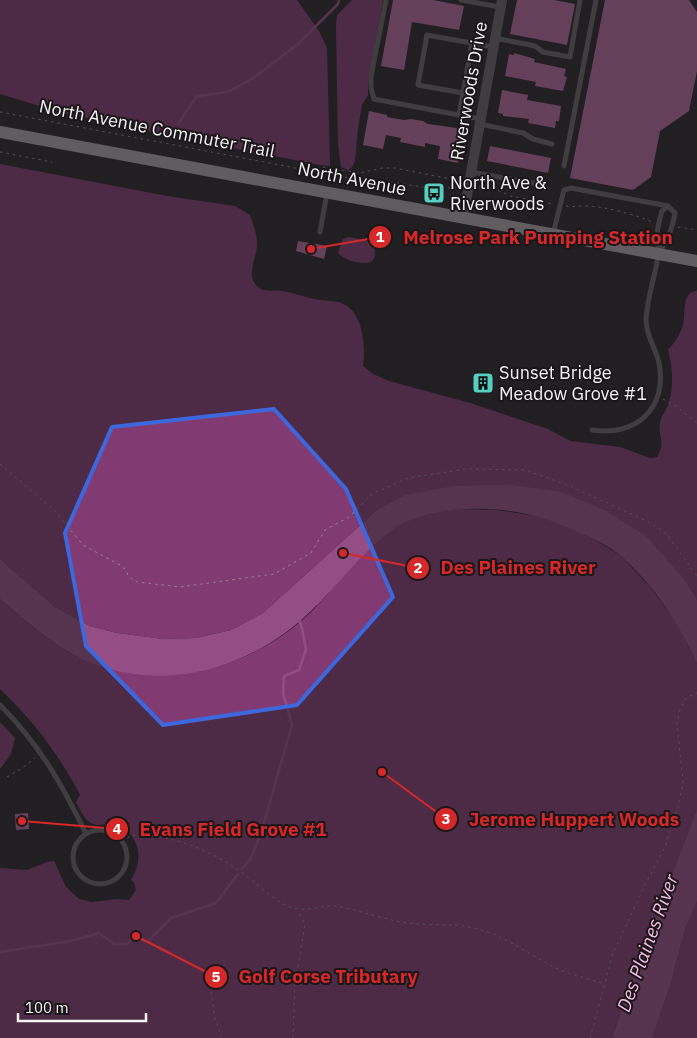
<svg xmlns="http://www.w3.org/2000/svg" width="697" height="1038" font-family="'IBM Plex Sans',sans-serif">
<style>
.forest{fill:#823b72}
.water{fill:#954d85}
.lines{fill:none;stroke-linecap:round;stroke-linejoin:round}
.stream{stroke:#954d85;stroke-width:2.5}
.building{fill:#b368a1}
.path{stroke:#8d898c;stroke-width:1;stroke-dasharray:2.5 4;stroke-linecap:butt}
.lane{stroke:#656365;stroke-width:5}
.street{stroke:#656365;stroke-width:10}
.primary{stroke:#aba6a9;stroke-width:12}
.marked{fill:none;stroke:#3d67dc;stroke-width:4;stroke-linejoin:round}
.labels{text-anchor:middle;stroke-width:4;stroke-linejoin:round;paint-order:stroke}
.street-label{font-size:18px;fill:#f5f2f4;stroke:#1a1619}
.poi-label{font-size:18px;fill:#f5f2f4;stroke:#1a1619;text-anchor:start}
.water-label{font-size:19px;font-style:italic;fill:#f6bae6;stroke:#1a1619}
.leader{fill:none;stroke:#d62828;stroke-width:2}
.callout-dot{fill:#d62828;stroke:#1a1619;stroke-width:2}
.mark-label{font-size:15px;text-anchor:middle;font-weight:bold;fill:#fff}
.callout-label{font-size:19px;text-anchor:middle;font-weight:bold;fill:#d62828;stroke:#1a1619;stroke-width:4;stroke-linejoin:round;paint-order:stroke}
</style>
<rect width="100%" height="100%" fill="#231f22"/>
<path class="forest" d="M0 0H297L319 31 327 48 330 166 320 165 152 132 131 126 66 114 0 94Z
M352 0H383L368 84V95L362 105 358 128 355 161 352 167 348 170 341 167 338 145 336 24 337 15Z
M0 164 167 196 235 206 250 215C253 224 257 234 257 244 257 258 246 273 256 285 262 293 272 290 281 291 292 292 303 297 314 299 322 301 333 300 341 303 363 310 366 347 363 366L373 374 389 381 470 403 548 429 570 441 620 447 650 458 657 457C666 442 658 437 660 423 661 416 666 411 668 405 674 388 673 367 668 350 675 342 680 335 683 325 686 314 681 291 697 291V599L685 580 562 492 377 510 263 613 231 630 196 638 164 639 117 633 90 626 55 607 0 559Z
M349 237 374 242 375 257 371 262C361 265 346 261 338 253L343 239Z
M457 509 496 510 537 516 563 525 595 540 621 556 650 587 678 624 697 664V809L638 963 612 1038H0V868L27 870 47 862 54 861 66 887 79 899 91 902 118 899 129 900 136 890 134 883 131 880C147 853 136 830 108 819L106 824C88 829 83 815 76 802L80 795C60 756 33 720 0 689V599C25 620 52 646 83 659 162 693 252 670 313 610 345 578 375 531 420 515 431 512 445 511 457 509Z
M0 722 15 738 11 754 0 769Z
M697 902V1038H652L670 986 686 926Z"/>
<path class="water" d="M511 485 562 492 608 512 647 537 685 580 697 599V664C680 624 655 587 622 557 611 547 596 540 582 534 568 527 554 522 539 517 499 505 431 504 395 528 362 551 340 584 311 611 250 670 162 695 82 659 52 645 25 620 0 599V559L55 607 90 626 117 633 164 639 196 638 231 630 263 613 377 510 406 495 454 486Z
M697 809V902L686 926 670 986 652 1038H612L638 963Z"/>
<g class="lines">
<path class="stream" d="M178 124 197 96 228 92 252 79 298 44 338 4 339 0
M243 868 251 858 261 833 292 725 283 693 284 676 299 670 306 649 302 628 299 620
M0 952 71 941 99 933 114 944H127L136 936 147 942 171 918 216 903 238 874"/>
</g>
<path class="building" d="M393 0H433L464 6 459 30 412 22 404 70 381 66Z
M517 0H554L575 4 567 45 510 34Z
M605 0H689L697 12V71L689 111 660 131 651 177 633 190 570 178Z
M514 53 535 59 534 62 566 69 564 76 567 77 563 91 535 86 536 82 505 76 509 54 514 55Z
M502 90 528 95 527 100 561 106 559 121H556L555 128 528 123 529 119 503 116V114L498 113Z
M369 111 387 115V117L404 120 411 119 423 121 428 124 464 129 458 163 438 159 440 146 425 143V147L400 142 401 138 386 135 383 149 363 145Z
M490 146 551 158 548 173 487 161Z
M298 241 327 246 324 259 296 251Z
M484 374 492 387 482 393 474 379Z
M28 813 29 829 16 830 15 814Z"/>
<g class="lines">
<path class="path" d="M0 112 370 182 397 183 434 189 460 187
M0 152 52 162
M310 169 323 167 360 173 382 168H395L461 181
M479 186 497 190 511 196 553 204
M479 188H487
M566 206C574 208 579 205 586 206 603 206 637 215 652 222
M678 227 697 230
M663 399 676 406 697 423
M0 464 54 510 83 545 120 565 126 570 128 576 137 582 180 587 274 574 311 553 325 530 349 517 372 494 408 478 466 469 526 470 572 487 647 521 663 531 670 539 697 576
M7 777 21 769 35 758
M122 842 132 835C170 834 211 850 241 872 257 883 272 900 290 907 305 913 320 905 335 906 360 910 384 920 409 923 428 926 449 923 469 927 500 932 526 953 554 967 569 975 588 978 604 984
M205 973C212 988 212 1002 215 1018 217 1025 220 1030 221 1038
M293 1038 295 984 305 924 300 915 301 910
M590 1038 613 953 646 883 665 847 679 804 683 781 677 724 680 710 686 698 697 693"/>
<path class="lane" d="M386 0 371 76V88L374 99 459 115
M461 0 500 7
M495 38 535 46 543 52 570 57 580 0
M463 93 472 43
M481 119 459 115 463 93 418 85 427 35 493 47
M480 124 523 133 533 139 552 144
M564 166 596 0
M471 172 544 185
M320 232 327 193
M553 234 564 190 571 188 668 206 675 213C672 230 668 239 659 253
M592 430C636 437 668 408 659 363 656 348 646 336 646 320 647 298 655 277 658 256 659 249 656 241 657 233 658 226 660 218 662 211L668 206
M0 705C39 744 62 784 86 834
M73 857a27 27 0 1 1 54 0a27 27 0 1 1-54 0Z"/>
<path class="street" d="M463 218 502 0"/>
<path class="primary" d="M0 132 697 261"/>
</g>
<path d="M0 0H697V1038H0ZM274 409 346 489 393 597 297 705 163 725 86 646 65 533 112 427Z" fill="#231f22" fill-opacity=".55" fill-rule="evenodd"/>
<path class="marked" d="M274 409 346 489 393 597 297 705 163 725 86 646 65 533 112 427Z"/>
<defs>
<g id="bus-square" transform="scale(1.125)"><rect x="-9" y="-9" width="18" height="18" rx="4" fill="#57cec2" stroke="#1a1619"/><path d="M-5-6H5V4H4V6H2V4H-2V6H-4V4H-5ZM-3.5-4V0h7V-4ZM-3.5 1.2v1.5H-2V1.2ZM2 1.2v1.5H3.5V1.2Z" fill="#111"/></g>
<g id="building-square" transform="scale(1.125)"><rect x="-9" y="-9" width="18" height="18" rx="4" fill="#57cec2" stroke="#1a1619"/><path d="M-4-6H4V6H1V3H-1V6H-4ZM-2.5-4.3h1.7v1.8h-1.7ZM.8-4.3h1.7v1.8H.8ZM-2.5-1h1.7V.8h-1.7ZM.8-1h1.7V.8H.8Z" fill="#111"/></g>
</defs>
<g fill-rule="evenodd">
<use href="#bus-square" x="434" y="193"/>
<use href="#building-square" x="483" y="383"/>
</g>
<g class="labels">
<g class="street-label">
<text transform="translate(469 91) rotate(-80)" y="6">Riverwoods Drive</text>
<text transform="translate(157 129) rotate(11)" y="6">North Avenue Commuter Trail</text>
<text transform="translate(352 179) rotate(11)" y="6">North Avenue</text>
</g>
<g class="poi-label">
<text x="450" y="189">North Ave &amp;<tspan x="450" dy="21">Riverwoods</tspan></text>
<text x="499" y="379">Sunset Bridge<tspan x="499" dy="21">Meadow Grove #1</tspan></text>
</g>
<g class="water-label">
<text transform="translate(647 943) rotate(-70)" y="7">Des Plaines River</text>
</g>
</g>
<path class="leader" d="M311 249L380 237M343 553L418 568M382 772L446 819M22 821L117 829M136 936L216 977"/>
<g class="callout-dot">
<circle cx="311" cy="249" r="5"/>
<circle cx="343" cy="553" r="5"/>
<circle cx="382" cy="772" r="5"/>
<circle cx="22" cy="821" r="5"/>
<circle cx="136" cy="936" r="5"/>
<circle cx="380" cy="237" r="12"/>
<circle cx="418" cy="568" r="12"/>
<circle cx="446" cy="819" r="12"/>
<circle cx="117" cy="829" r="12"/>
<circle cx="216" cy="977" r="12"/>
</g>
<g class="mark-label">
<text x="380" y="242">1</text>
<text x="418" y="573">2</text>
<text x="446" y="824">3</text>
<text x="117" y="834">4</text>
<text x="216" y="982">5</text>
</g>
<g class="callout-label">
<text x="538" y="244">Melrose Park Pumping Station</text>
<text x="518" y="574">Des Plaines River</text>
<text x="574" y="826">Jerome Huppert Woods</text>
<text x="233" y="836">Evans Field Grove #1</text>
<text x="328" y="983">Golf Corse Tributary</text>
</g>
<path d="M18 1013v8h128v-8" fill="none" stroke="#f5f2f4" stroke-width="2.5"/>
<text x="25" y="1013" font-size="15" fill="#f5f2f4" stroke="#1a1619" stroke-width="4" paint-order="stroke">100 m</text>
</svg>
